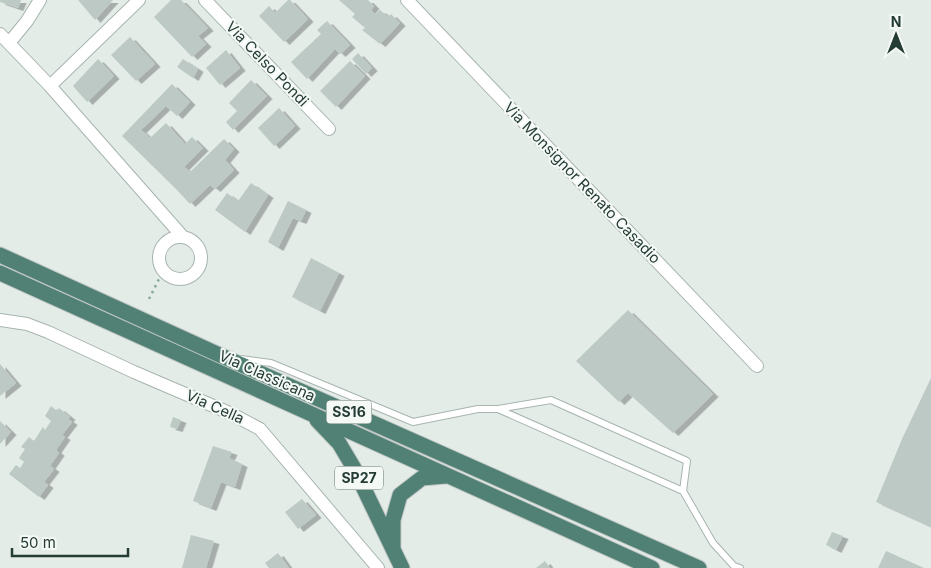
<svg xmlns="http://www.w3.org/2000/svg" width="931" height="568" font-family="Inter,sans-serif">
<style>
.building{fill:#bcc9c4;filter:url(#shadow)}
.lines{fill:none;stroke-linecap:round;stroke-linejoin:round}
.service-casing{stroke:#a7b4af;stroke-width:8}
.minor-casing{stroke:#a7b4af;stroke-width:14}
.trunk-casing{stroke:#c2c8c6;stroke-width:17}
.path{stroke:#88ac9f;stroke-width:2.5;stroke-dasharray:2.5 4;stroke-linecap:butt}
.service{stroke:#fff;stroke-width:6}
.minor{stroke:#fff;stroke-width:12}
.trunk{stroke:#508174;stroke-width:15}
.labels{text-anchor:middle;stroke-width:4;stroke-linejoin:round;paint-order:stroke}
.shield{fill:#f4f9f6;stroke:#63756f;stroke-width:1}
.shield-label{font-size:14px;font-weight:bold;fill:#253c35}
.street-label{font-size:15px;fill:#253c35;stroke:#f4f9f6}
</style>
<defs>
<filter id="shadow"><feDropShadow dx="5.5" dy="3" stdDeviation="0" flood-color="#0004"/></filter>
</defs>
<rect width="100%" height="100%" fill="#e4ece8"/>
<path class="building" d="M0 0H21L18 8 0 2Z
M78 0H113L95 20Z
M171 0H181L208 28 198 36 206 44 192 57 154 17Z
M288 0H290L308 19 284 42 259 16 269 6 275 13Z
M339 0H368L374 6 371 10 375 14 380 10 388 17 391 14 400 23 380 44 362 30 365 28 352 17 355 14Z
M327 21 350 45 340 54 335 49 307 79 291 62 321 34 317 30Z
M130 37 155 64 136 81 111 55Z
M226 50 240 68 220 85 206 68Z
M358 53 372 68 366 74 352 59Z
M98 59 114 76 87 102 73 86Z
M183 59 198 69 193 78 177 67Z
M350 61 365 76 336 107 320 91Z
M251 80 267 96 233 130 226 122 237 111 229 103Z
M172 84 190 102 177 116 166 106 141 130 150 138 166 123 185 144 192 137 203 148 184 167 190 172 224 139 234 149 225 160 234 170 215 189 210 185 190 204 175 188 122 136Z
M279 108 295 126 274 146 258 128Z
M251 183 268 195 245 232 215 210 227 193 238 201Z
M288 201 306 210 301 221 293 218 278 248 268 242Z
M311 258 339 273 320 311 292 297Z
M628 310 713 394 673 433 628 393 619 402 576 361Z
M0 364 16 383 0 396Z
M931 378V527L876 502 902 439Z
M51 406 57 411 59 408 70 417 68 419 72 422 62 435 65 437 56 450 59 453 50 466 54 469 44 482 48 485 39 497 9 474 16 465 20 468 24 462 19 458 25 449 21 447 29 437 34 441 43 427 45 430 51 421 45 416Z
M173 417 181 420 177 429 170 427Z
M0 421 11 432 0 444Z
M213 446 232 452 229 458 242 464 235 487 221 482 211 508 193 501Z
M302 499 316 515 298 529 285 512Z
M832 532 843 536 836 550 826 545Z
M191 535 214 541 206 568H182Z
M886 551 924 568H878Z
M278 553 289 568H269L265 563Z
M545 561 550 568H536Z"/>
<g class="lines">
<g class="service-casing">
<path id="service" d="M241 359 271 363 413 422 478 409H498L683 491 713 543 734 566 740 568
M498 409 551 400 687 461 683 491"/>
</g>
<g class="minor-casing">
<path id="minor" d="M205 0 329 129
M407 0 757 366
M0 34 50 86 183 237
M9 43 27 21 40 0
M50 86 139 0
M159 258a21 21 0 1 1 42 0a21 21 0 1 1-42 0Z
M0 320 27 324 48 332 134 372 232 414 260 429 378 568"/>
</g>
<g class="trunk-casing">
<path id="trunk" d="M0 255 224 357 699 568
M0 273 652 568
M317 420 339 443 355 470 402 568
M393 547V520L400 495 422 478 446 476"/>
</g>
<path class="path" d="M149 299 163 271"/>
<use href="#service" class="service"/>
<use href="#minor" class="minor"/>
<use href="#trunk" class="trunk"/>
</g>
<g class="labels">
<g class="shield">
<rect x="326.5" y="400.5" width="45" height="23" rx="4"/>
<rect x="335" y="466.5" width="48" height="23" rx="4"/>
</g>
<g class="shield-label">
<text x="349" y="417">SS16</text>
<text x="359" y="483">SP27</text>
</g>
<g class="street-label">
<text transform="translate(267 64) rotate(46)" y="5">Via Celso Pondi</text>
<text transform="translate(582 183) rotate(46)" y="5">Via Monsignor Renato Casadio</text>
<text transform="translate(267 376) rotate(24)" y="5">Via Classicana</text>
<text transform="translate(215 407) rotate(24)" y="5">Via Cella</text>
</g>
</g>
<g transform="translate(896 35)" stroke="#f4f9f6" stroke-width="4" paint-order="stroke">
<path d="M0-4L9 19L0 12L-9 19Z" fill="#253c35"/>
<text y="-8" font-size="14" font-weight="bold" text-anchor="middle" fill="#253c35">N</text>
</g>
<path d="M12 548v8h116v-8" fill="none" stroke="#253c35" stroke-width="2.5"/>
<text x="20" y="548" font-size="15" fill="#253c35" stroke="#f4f9f6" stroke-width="4" paint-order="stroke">50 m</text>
</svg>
